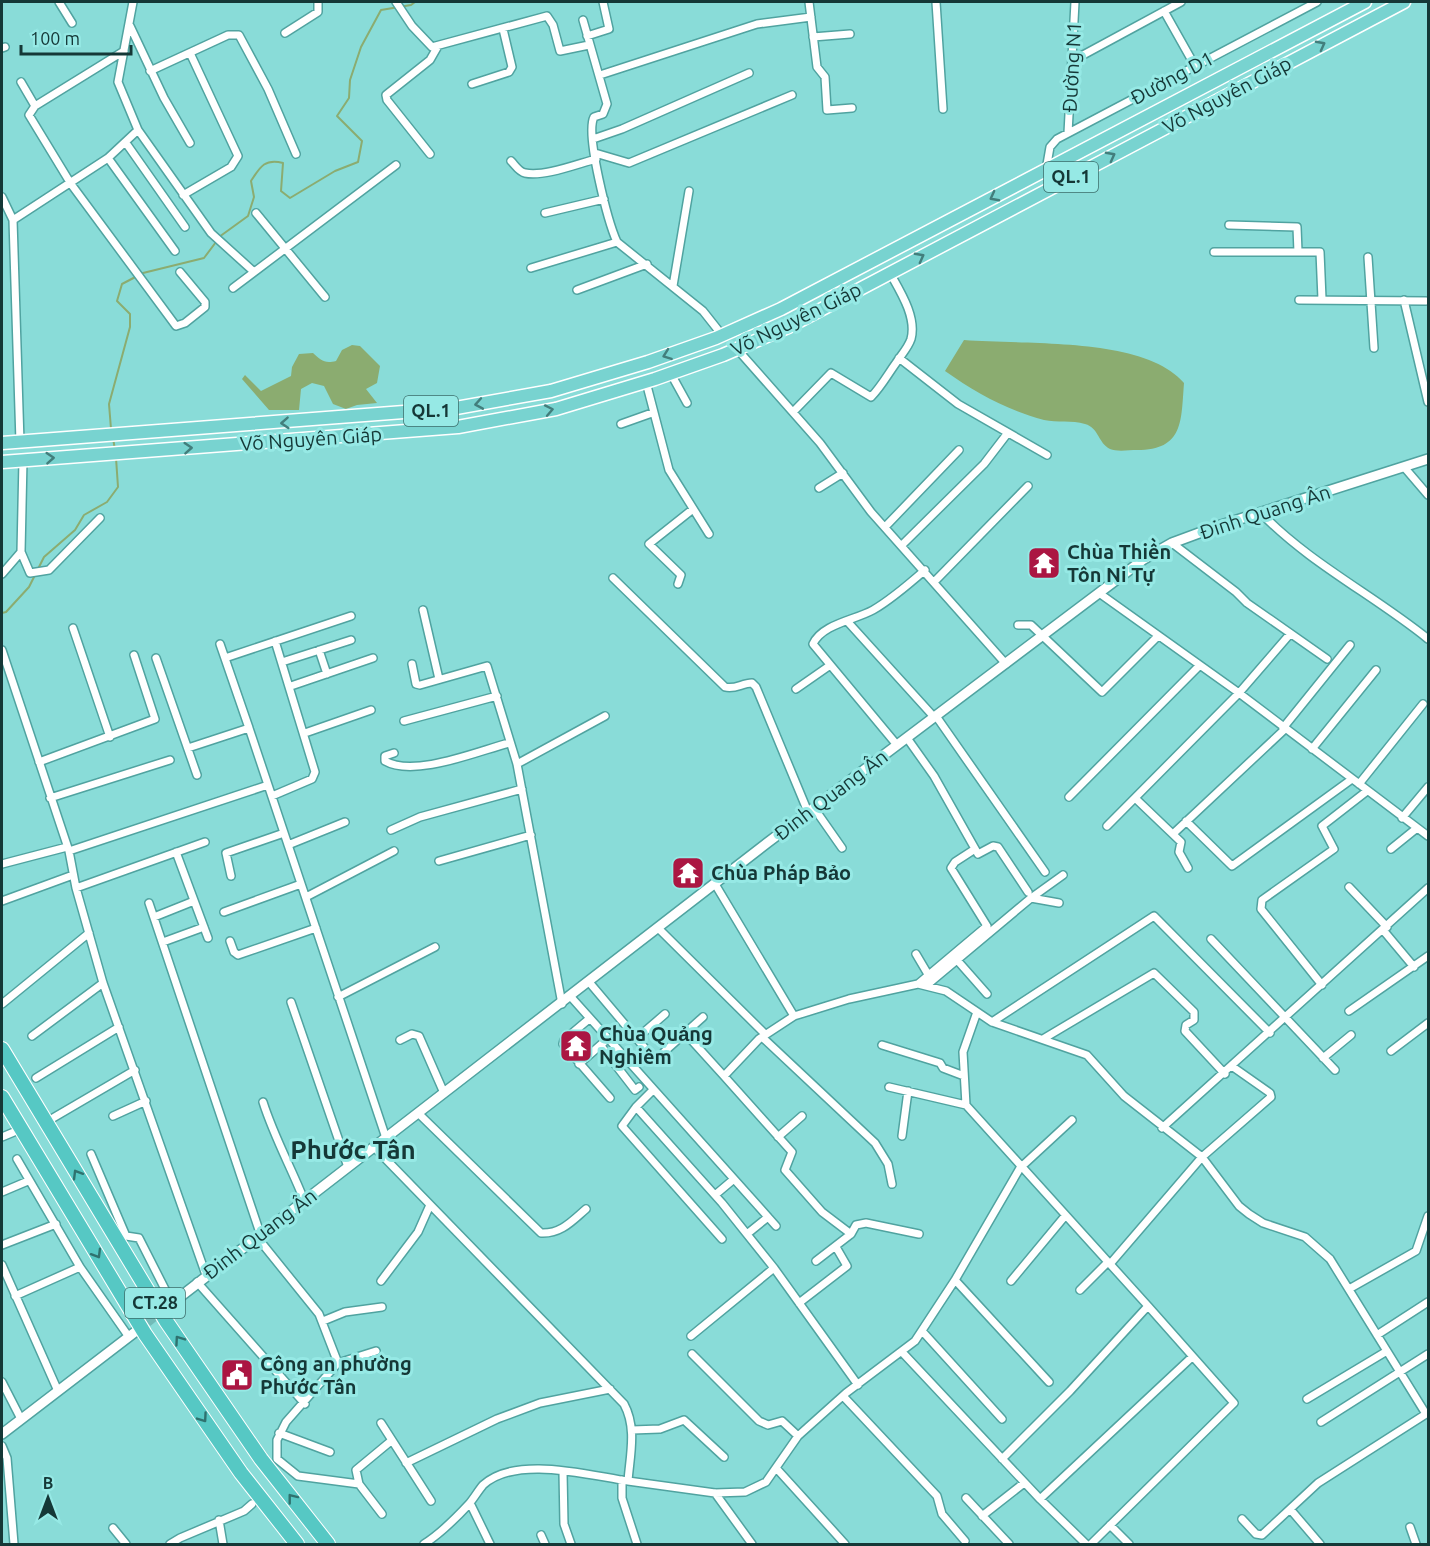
<svg xmlns="http://www.w3.org/2000/svg" width="1430" height="1546" font-family="Ubuntu,sans-serif">
<style>
.water{fill:#8bac70}
.lines{fill:none;stroke-linecap:round;stroke-linejoin:round}
.stream{stroke:#8bac70;stroke-width:2}
.tertiary-tunnel{stroke:#72bbb8;stroke-width:9;stroke-dasharray:9 4.5;stroke-linecap:butt}
.minor-casing{stroke:#50a3a0;stroke-width:10}
.tertiary-casing{stroke:#50a3a0;stroke-width:12}
.trunk-casing{stroke:#fff;stroke-width:15}
.motorway-casing{stroke:#fff;stroke-width:16}
.minor{stroke:#fff;stroke-width:7}
.tertiary{stroke:#fff;stroke-width:9}
.trunk{stroke:#78d3d0;stroke-width:12}
.motorway{stroke:#56c8c4;stroke-width:14}
.oneway{stroke:#427e7c}
.oneway2{stroke:#2f726f}
.labels{text-anchor:middle;stroke-width:6;stroke-linejoin:round;paint-order:stroke}
.shield{fill:#96e9e5;stroke:#3c6d6b;stroke-width:1.5}
.shield-label{font-size:18px;font-weight:bold;fill:#153837}
.street-label{font-size:20px;fill:#153837;stroke:#96e9e5}
.poi-label{font-size:20px;font-weight:bold;fill:#153837;stroke:#96e9e5;text-anchor:start}
.district-label{font-size:26px;font-weight:bold;fill:#153837;stroke:#96e9e5}
</style>
<rect width="100%" height="100%" fill="#89dcd8"/>
<path class="water" d="M964 340C1022 345 1145 336 1184 383 1181 421 1184 450 1137 450 1129 450 1117 452 1110 449 1098 443 1099 428 1085 424 1072 420 1057 423 1044 420 1007 410 976 393 945 371Z
M352 345 360 346 380 366 377 383 366 389 377 403 357 405 346 409 333 404 324 386 312 383 301 389 299 410H269L242 379 245 375 261 391 291 376 292 367 299 354 313 353C321 360 324 364 336 361L342 350Z"/>
<g class="lines">
<path class="stream" d="M219 237 248 216 254 197 251 181C260 167 265 158 283 163L281 191 290 198 335 171 358 162 362 141 337 116 349 98 350 80 361 47 381 10 411 5 415 2
M111 429 109 404 130 327V314L117 301 122 284 143 273 204 258 216 242
M113 438 115 450
M2 613 6 612 29 587 44 557 75 530 84 515 107 502 118 487 116 458"/>
<path class="tertiary-tunnel" d="M137 1331 164 1309"/>
<g class="minor-casing">
<path id="minor" d="M59 2 72 23
M396 2 412 26 432 47 547 16 553 25 560 51 589 45
M809 2 817 67 825 77 827 110 852 108
M936 2 943 109
M1164 11 1195 66
M583 20 607 104 603 114 594 117C585 134 608 222 617 242L703 311 722 335
M130 26 164 98 190 143
M285 33 318 12V2
M587 36 609 29 603 2
M813 37 850 34
M2 48 5 47
M1072 61 1181 2
M150 71 228 35H239L268 89 296 154
M600 75 757 24 811 17
M21 82 35 106 124 51
M472 84 509 72 512 67 503 29
M35 106 29 115 71 184 176 326 185 323 205 307V302L180 272
M138 130 211 233 253 271
M1068 133 1075 2
M593 139 622 129 749 73
M126 143 185 227
M595 153 629 163 792 95
M430 154 387 100 386 95 430 60 438 46
M108 158 175 251
M511 161C515 165 519 172 525 173 544 177 577 164 596 159
M1046 170 1050 147 1057 139 1317 2
M183 195 231 167 238 156 190 53
M2 197 13 220
M256 213 325 297
M545 213 604 199
M1229 225 1297 227 1298 252
M1214 252H1320L1322 299
M1368 257 1374 348
M531 268 617 242
M673 286 689 191
M233 288 396 165
M577 290 647 264
M1299 300 1426 301
M1404 300 1428 402
M737 349 820 443 871 512 1006 664
M899 358 958 404 1047 455
M671 374 687 403
M646 382 669 470 709 534
M793 412 831 373 871 397C881 387 888 374 896 363 901 355 908 348 911 339 917 317 900 291 890 273
M621 424 652 413
M20 442 13 220 108 158 138 130 118 82 133 2
M1404 467 1428 495
M819 488 843 473
M1261 513C1309 563 1375 596 1428 639
M885 527 959 450
M1172 543 1236 592 1247 603 1327 659
M902 545 984 464 1007 434
M21 552 30 573 49 570 100 518
M2 574 21 552 23 460
M613 578 725 687C735 690 742 683 752 683L756 687 808 812
M935 581 1028 486
M678 584 681 575 649 544 693 509
M1099 593 1239 693 1428 836
M423 610 439 679
M847 621 934 717
M1018 625H1031L1102 692 1158 636
M73 628 110 737
M220 644 249 728
M2 650 69 851 76 888 103 983 206 1275
M319 650 327 674
M156 658 197 775
M225 658 351 616
M282 662 351 640
M412 664 416 684 420 685 487 666 517 764 562 1004
M291 686 373 658
M796 689 829 666
M936 716 1045 872
M404 721 497 696
M1283 728 1350 645
M305 733 371 710
M907 738 934 776 978 854 993 846 998 847 1028 892
M897 745 813 644C822 624 855 620 873 610 892 599 909 584 925 570
M188 748 249 728 386 1138
M1312 749 1376 670
M394 753 385 756V761C414 778 478 751 509 743
M39 762 155 719 134 655
M517 764 605 716
M1359 784 1423 704
M272 796 312 779 315 772 275 641
M1069 797 1199 666
M50 798 170 760
M1135 798 1181 842 1179 852 1188 868
M814 808 842 848
M1402 818 1428 787
M1186 821 1232 866 1352 779
M1107 826 1239 693 1290 634
M391 830 420 817 522 789
M1174 833 1285 729
M288 845 345 822
M1391 849 1417 828
M69 851 268 785
M176 852 208 938
M439 861 531 835
M2 864 67 847
M231 876 226 853 284 833
M715 884 794 1016
M1349 887 1387 927
M76 888 205 842
M306 897 394 851
M1031 898 1063 875
M2 901 73 875
M149 903 260 1233
M224 912 301 884
M154 917 194 901
M658 928 765 1034
M1383 930 1414 967
M1211 939 1335 1070
M230 941 234 952 238 955 316 928
M163 942 204 927
M916 954 929 976
M957 960 987 994
M589 982 654 1059
M918 984 987 926 951 868 955 862 975 849
M927 985 1031 898 1059 903
M1322 985 1261 909 1262 900 1334 849 1322 826 1367 791
M338 997 435 947
M571 997 776 1226
M291 1002 348 1167
M2 1004 89 933
M1349 1011 1428 956
M977 1012 963 1052 966 1105 1148 1306 1070 1391 1002 1459
M589 1019 564 1040 563 1044 610 1098
M992 1022 1154 916 1270 1033
M685 1033 724 1076
M32 1036 103 983
M762 1037 875 1143 888 1164 892 1184
M636 1039 665 1014
M1043 1039 1154 973 1194 1012V1020L1186 1025 1185 1031 1225 1074
M400 1040 412 1034 419 1036 444 1093
M882 1045 940 1063 943 1068 964 1076
M601 1046 635 1090 639 1087
M1391 1051 1428 1023
M664 1052 703 1017
M1323 1058 1351 1035
M579 1064 604 1042
M36 1078 119 1027
M889 1087 966 1105
M653 1090 636 1107 622 1126 722 1239
M263 1102C274 1137 291 1167 304 1200
M636 1107 722 1203 774 1268 858 1385
M418 1113 541 1233C561 1234 572 1221 586 1209
M113 1116 146 1101
M53 1118 135 1070
M1162 1128 1428 888
M902 1136 908 1091
M2 1137 14 1132
M778 1137 802 1116
M375 1148 624 1404C637 1428 630 1455 628 1481L715 1493 745 1492 766 1482 798 1436 846 1393 915 1341 955 1280
M91 1154 126 1236 139 1238 172 1303
M2 1192 28 1181
M715 1195 734 1179
M747 1234 768 1217
M851 1234 856 1225 866 1223 919 1234
M256 1236 319 1314 338 1363
M2 1245 56 1224
M816 1261 851 1234 822 1212 785 1170 792 1152 724 1076 759 1039 794 1016 849 999 918 984 946 991 992 1022 1087 1055 1124 1096 1202 1157 1239 1206 1249 1214 1263 1223 1305 1237 1330 1259 1426 1414 1318 1483 1290 1509 1320 1544
M1110 1264 1202 1157 1271 1097 1270 1093 1233 1067
M2 1265 58 1391
M80 1267 129 1337
M381 1281 418 1232 430 1205
M1011 1281 1065 1216
M197 1282 305 1404
M1349 1289 1416 1251 1428 1216
M1080 1290 1108 1262
M15 1296 80 1267 17 1159
M799 1303 847 1266 836 1247
M323 1321 345 1312 382 1307
M923 1332 1002 1419
M1377 1335 1428 1302
M691 1336 774 1268
M902 1352 1040 1499 1192 1357
M692 1354 759 1421 768 1425 782 1421 798 1436
M2 1382 21 1419
M1049 1382 955 1280 1020 1168 1072 1120
M843 1396 937 1496 942 1514 965 1541
M1307 1399 1387 1351
M1321 1422 1428 1354
M381 1423 431 1501
M632 1430 660 1429 684 1420 724 1457
M279 1433 330 1452
M2 1446 7 1458 14 1544
M406 1463 497 1419 540 1403 610 1389
M777 1469 845 1544
M563 1472 564 1524 571 1544
M622 1480V1498L637 1544
M359 1484 298 1476 277 1459V1440L286 1422 338 1363 376 1351
M715 1493 752 1544
M966 1498 1009 1544
M1040 1499 1086 1544
M470 1503 490 1544
M382 1514 359 1484 356 1470 391 1441
M982 1516 1024 1483
M1242 1519 1256 1534 1262 1535 1290 1509
M219 1520 223 1544
M1110 1525 1129 1544
M1410 1527 1416 1544
M113 1528 126 1544
M541 1535 545 1544
M170 1544 180 1538 244 1511 252 1504
M424 1544C440 1534 456 1518 469 1504 474 1498 478 1491 483 1485 516 1455 587 1475 628 1481
M1091 1544 1234 1403 1148 1306"/>
</g>
<g class="tertiary-casing">
<path id="tertiary" d="M167 1307 767 843 1144 559 1172 543 1218 526 1428 459
M2 1434 135 1332"/>
</g>
<g class="trunk-casing">
<path id="trunk" d="M2 443 456 408 551 391 648 362 716 338 781 309 1365 2
M2 462 458 427 556 409 655 379 723 355 788 327 1404 2"/>
</g>
<g class="motorway-casing">
<path id="motorway" d="M2 1049 166 1321 261 1459 328 1544
M2 1097 145 1334 241 1473 297 1544"/>
</g>
<use href="#minor" class="minor"/>
<use href="#tertiary" class="tertiary"/>
<use href="#trunk" class="trunk"/>
<use href="#motorway" class="motorway"/>
</g>
<defs><path id="oneway-chevron" d="M-2-3.5L2.5 0L-2 3.5" fill="none" stroke-width="1.6" stroke-linecap="round" stroke-linejoin="round" transform="scale(1.5)"/></defs>
<g class="oneway">
<use href="#oneway-chevron" transform="translate(1321 45) rotate(-28)"/>
<use href="#oneway-chevron" transform="translate(1111 156) rotate(-28)"/>
<use href="#oneway-chevron" transform="translate(994 197) rotate(152)"/>
<use href="#oneway-chevron" transform="translate(920 257) rotate(-28)"/>
<use href="#oneway-chevron" transform="translate(667 355) rotate(160)"/>
<use href="#oneway-chevron" transform="translate(479 404) rotate(170)"/>
<use href="#oneway-chevron" transform="translate(549 410) rotate(-11)"/>
<use href="#oneway-chevron" transform="translate(285 423) rotate(176)"/>
<use href="#oneway-chevron" transform="translate(188 448) rotate(-4)"/>
<use href="#oneway-chevron" transform="translate(50 458) rotate(-4)"/>
</g>
<g class="oneway2">
<use href="#oneway-chevron" transform="translate(77 1174) rotate(-121)"/>
<use href="#oneway-chevron" transform="translate(97 1254) rotate(59)"/>
<use href="#oneway-chevron" transform="translate(179 1340) rotate(-125)"/>
<use href="#oneway-chevron" transform="translate(203 1418) rotate(55)"/>
<use href="#oneway-chevron" transform="translate(292 1498) rotate(-128)"/>
</g>
<defs>
<g id="temple-square" transform="scale(1.725)"><rect x="-9" y="-9" width="18" height="18" rx="4" fill="#ab1642" stroke="#96e9e5"/><path d="M0-6L5-2H3V0L6.5 2.5H4V6H1.5V3h-3V6H-4V2.5H-6.5L-3 0V-2H-5Z" fill="#fff"/></g>
<g id="civic-square" transform="scale(1.725)"><rect x="-9" y="-9" width="18" height="18" rx="4" fill="#ab1642" stroke="#96e9e5"/><path d="M-.6-6.5H3V-4.5H.6V-3L4-1V1h2V6H-6V1h2V-1L-.6-3ZM-1.2 2.5V6h2.4V2.5Z" fill="#fff"/></g>
</defs>
<g fill-rule="evenodd">
<use href="#temple-square" x="1044" y="563"/>
<use href="#temple-square" x="688" y="873"/>
<use href="#temple-square" x="576" y="1046"/>
<use href="#civic-square" x="237" y="1375"/>
</g>
<g class="labels">
<g class="shield">
<rect x="1044" y="162" width="54" height="30" rx="4.5"/>
<rect x="404" y="396" width="54" height="30" rx="4.5"/>
<rect x="125" y="1288" width="60" height="30" rx="4.5"/>
</g>
<g class="shield-label">
<text x="1071" y="183">QL.1</text>
<text x="431" y="417">QL.1</text>
<text x="155" y="1309">CT.28</text>
</g>
<g class="street-label">
<text transform="translate(1072 67) rotate(-87)" y="7">Đường N1</text>
<text transform="translate(1172 78) rotate(-28)" y="7">Đường D1</text>
<text transform="translate(1227 95) rotate(-28)" y="7">Võ Nguyên Giáp</text>
<text transform="translate(796 319) rotate(-26)" y="7">Võ Nguyên Giáp</text>
<text transform="translate(311 439) rotate(-4)" y="7">Võ Nguyên Giáp</text>
<text transform="translate(1265 512) rotate(-18)" y="7">Đinh Quang Ân</text>
<text transform="translate(831 795) rotate(-37)" y="7">Đinh Quang Ân</text>
<text transform="translate(260 1234) rotate(-37)" y="7">Đinh Quang Ân</text>
</g>
<g class="poi-label">
<text x="1067" y="559">Chùa Thiền<tspan x="1067" dy="23">Tôn Ni Tự</tspan></text>
<text x="711" y="880">Chùa Pháp Bảo</text>
<text x="599" y="1041">Chùa Quảng<tspan x="599" dy="23">Nghiêm</tspan></text>
<text x="260" y="1371">Công an phường<tspan x="260" dy="23">Phước Tân</tspan></text>
</g>
<g class="district-label">
<text x="353" y="1159">Phước Tân</text>
</g>
</g>
<rect width="1430" height="1546" fill="none" stroke="#153837" stroke-width="6"/>
<g transform="translate(48 1498)" stroke="#96e9e5" stroke-width="4.5" paint-order="stroke">
<path d="M0-4.5L10 22L0 15L-10 22Z" fill="#153837"/>
<text y="-9" font-size="16" font-weight="bold" text-anchor="middle" fill="#153837">B</text>
</g>
<path d="M21 45v9h110v-9" fill="none" stroke="#153837" stroke-width="3"/>
<text x="30" y="45" font-size="18" fill="#153837" stroke="#96e9e5" stroke-width="4.5" paint-order="stroke">100 m</text>
</svg>
